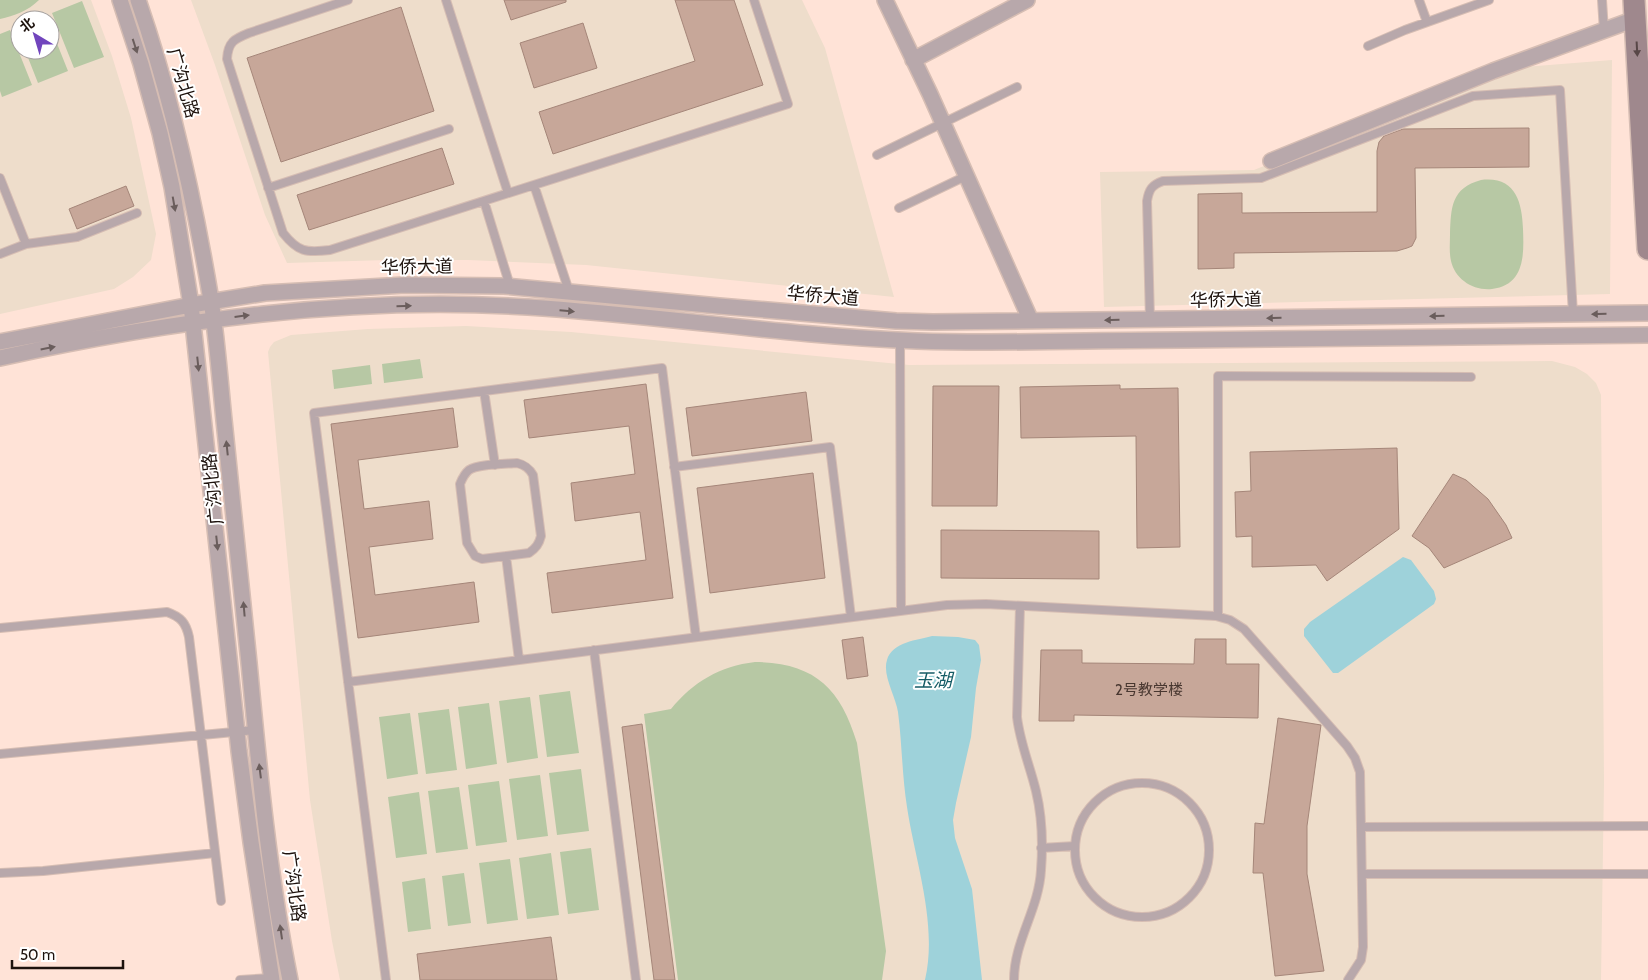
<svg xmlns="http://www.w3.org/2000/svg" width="1648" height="980" font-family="Cabin,'Noto Sans SC',sans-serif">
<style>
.education{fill:#eeddcb;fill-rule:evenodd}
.green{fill:#b7c8a4}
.water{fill:#9ed2da}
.building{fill:#c7a799;stroke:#a58679}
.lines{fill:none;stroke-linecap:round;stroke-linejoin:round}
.lane-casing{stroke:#d6bdb3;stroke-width:10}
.street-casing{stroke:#d6bdb3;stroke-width:18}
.secondary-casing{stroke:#d6bdb3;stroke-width:24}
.lane{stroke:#b8a8ab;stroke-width:8}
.street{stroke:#b8a8ab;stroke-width:15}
.secondary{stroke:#9f888d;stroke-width:21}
.oneway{fill:#6a5d5c}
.oneway2{fill:#584747}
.labels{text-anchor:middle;stroke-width:4;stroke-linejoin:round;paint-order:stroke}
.number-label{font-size:15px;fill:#483730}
.street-label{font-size:18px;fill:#1d120d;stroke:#fff}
.water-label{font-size:19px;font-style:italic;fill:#145b65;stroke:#fff}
</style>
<rect width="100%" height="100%" fill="#ffe3d7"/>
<path class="education" d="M0 0H91L112 56 131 118 156 234 151 260 133 277 114 289 0 314ZM20 20H50V50H20Z
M191 0H802L825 48 894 297 586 265 468 260H386L287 263 265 215 215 65Z
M1612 60 1610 294 1104 307 1100 172 1254 170 1511 68Z
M466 326 571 332 909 365 1552 361 1575 367 1587 374 1596 383 1601 395 1604 782 1601 980H340L332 941 310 800 268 352 270 347 274 342 291 335 368 329Z"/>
<path class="green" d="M0 0H39C28 11 14 16 0 19Z
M82 1 104 57 74 68 52 13Z
M50 26 68 71 38 83 25 50H50Z
M10 30 32 85 2 97 0 91V34Z
M1481 180C1515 176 1522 201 1523 229 1524 254 1525 285 1492 289 1473 291 1455 279 1451 261 1449 252 1450 243 1450 234 1451 208 1451 188 1481 180Z
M420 359 423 378 384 383 382 364Z
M370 365 372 384 334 389 332 370Z
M755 662C814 663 840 687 857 743L886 951 882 980H678L644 714 671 709C693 682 720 666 755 662Z
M570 691 579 753 547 757 539 695Z
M530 697 538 758 507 763 499 701Z
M489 703 497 764 466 769 458 707Z
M449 709 457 770 426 774 418 713Z
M410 713 418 774 387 779 379 717Z
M581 769 589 831 557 835 549 773Z
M540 775 548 836 517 840 509 779Z
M499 781 507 842 476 846 468 785Z
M459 787 468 849 436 853 428 791Z
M419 792 427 854 396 858 388 797Z
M591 848 599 910 568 914 560 852Z
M551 853 559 915 527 919 519 858Z
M510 859 518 920 487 924 479 863Z
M464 873 471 923 448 926 442 876Z
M425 878 431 929 408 932 402 882Z"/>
<path class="water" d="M1403 557 1411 560 1434 591 1436 599 1434 604 1338 673H1333L1304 636V629L1310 622Z
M932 636 958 637 975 640 979 645 981 660 976 688 971 737 956 803 953 820 955 838 972 889 982 980H925C938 924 915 861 907 807 902 775 902 743 898 712 896 697 882 675 887 660 892 642 918 640 932 636Z"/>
<path class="building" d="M504 0H566V2L511 20Z
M675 0H734L763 85 553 154 539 112 695 61Z
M401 7 434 111 281 162 247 58Z
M583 23 597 68 534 88 520 43Z
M1529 128V167L1415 168 1416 238 1412 246 1407 248 1397 251 1234 253V268L1198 269V194L1242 193V213L1377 212V151L1379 142 1384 136 1403 129Z
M442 148 454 184 309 230 297 195Z
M126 186 134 206 77 229 69 209Z
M646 384 673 598 552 613 547 573 646 560 640 512 575 521 571 483 635 474 629 426 529 438 524 400Z
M1120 385V389L1178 388 1180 547 1137 548 1136 436 1021 438 1020 387Z
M933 386H999L997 506H932Z
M806 392 812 441 692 456 686 408Z
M453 408 458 447 358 460 364 509 429 501 433 539 369 547 375 595 474 582 479 622 358 638 331 424Z
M1397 448 1399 529 1327 581 1316 565 1252 567V536L1236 537 1235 492 1251 491 1250 452Z
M813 473 825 578 710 593 697 488Z
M1453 474 1466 480 1488 499 1506 525 1512 538 1444 568 1429 548 1412 536Z
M941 530 1099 531V579L941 578Z
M863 637 868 676 847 679 842 640Z
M1195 639H1226V664H1259L1258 718 1074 715V721H1039L1041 650H1082V663L1194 664Z
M1278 718 1321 725 1307 826V874L1324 971 1275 976 1263 873H1253L1255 823 1264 824Z
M642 724 675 980H654L622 727Z
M551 937 557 980H420L417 954Z"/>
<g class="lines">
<g class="lane-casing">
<path id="lane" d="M348 0 249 33C234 39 228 42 227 59L283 233C298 252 306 253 330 250L788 104 754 0
M446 0 508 193
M1419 0 1427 22
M1602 0 1604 31
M1368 46 1405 30 1489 0
M877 155 1017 87
M0 178 26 244 0 254
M534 185 569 291
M268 188 449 129
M484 201 510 286
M899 208 966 176
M26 244 77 237 137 213
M1150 320 1147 201C1149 189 1152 185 1163 181L1261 178 1473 96 1560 90 1573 314
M900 340 901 611
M484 391 495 465
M517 463C525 465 529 468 533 475L541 536C539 544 536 548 529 553L482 559 475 556 467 543 460 484C462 479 464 474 469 470 478 464 505 464 517 463Z
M674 467 830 447 851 617
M506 556 519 660
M1218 616V376L1471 377
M0 628 167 612C181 617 186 623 189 637L221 901
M594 650 636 980
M348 682 947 605 986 604 1216 616 1230 620 1244 629 1347 746 1355 758 1360 772 1363 947 1361 960 1348 980
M0 754 255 730
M1075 850a67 67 0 1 1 134 0a67 67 0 1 1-134 0Z
M1361 827 1648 826
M1041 848 1075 846
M0 873 43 871 215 853
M1362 874H1648
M240 980 272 978
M386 980 314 413 662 368 696 637
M1014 980C1014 941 1039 909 1041 870 1043 844 1042 816 1036 791 1030 766 1020 743 1017 717L1020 606"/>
</g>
<g class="street-casing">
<path id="street" d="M120 0 141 64 160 133 172 187 191 305 239 751 251 842 272 980
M138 0C172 98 194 198 211 300 217 340 220 380 224 420 233 501 241 582 249 663 259 769 269 876 290 980
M885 0 930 94 1031 321
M913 60 1027 0
M1271 161 1493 71 1635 19
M0 342 191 305 265 293 405 285 504 286 719 306 896 321 933 322 1648 313
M0 358C173 320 350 296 528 307 657 315 787 336 917 341 1005 344 1094 340 1183 340 1338 338 1493 337 1648 335"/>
</g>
<g class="secondary-casing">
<path id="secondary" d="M1634 0 1648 249"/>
</g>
<use href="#lane" class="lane"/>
<use href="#street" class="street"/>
<use href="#secondary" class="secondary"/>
</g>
<defs><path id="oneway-solid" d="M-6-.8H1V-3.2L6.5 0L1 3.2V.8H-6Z" transform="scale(1.25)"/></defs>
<g class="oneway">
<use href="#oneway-solid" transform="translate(135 46) rotate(72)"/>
<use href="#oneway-solid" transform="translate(174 204) rotate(80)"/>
<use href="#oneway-solid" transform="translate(404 306) rotate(-1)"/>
<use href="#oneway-solid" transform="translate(567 311) rotate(5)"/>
<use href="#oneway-solid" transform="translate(1599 314) rotate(179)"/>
<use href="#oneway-solid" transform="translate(242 316) rotate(-7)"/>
<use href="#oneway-solid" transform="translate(1437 316) rotate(179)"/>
<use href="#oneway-solid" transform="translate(1274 318) rotate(179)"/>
<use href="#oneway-solid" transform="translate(1112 320) rotate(179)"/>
<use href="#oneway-solid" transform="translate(48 348) rotate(-11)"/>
<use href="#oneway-solid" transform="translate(198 364) rotate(84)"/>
<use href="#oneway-solid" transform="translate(227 448) rotate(-96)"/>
<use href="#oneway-solid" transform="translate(217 543) rotate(84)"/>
<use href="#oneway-solid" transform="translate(244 609) rotate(-95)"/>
<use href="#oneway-solid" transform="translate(260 771) rotate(-97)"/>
<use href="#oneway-solid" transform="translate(281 932) rotate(-98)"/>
</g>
<use class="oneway2" href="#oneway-solid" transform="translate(1637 49) rotate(87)"/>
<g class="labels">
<g class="number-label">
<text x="1149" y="695">2号教学楼</text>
</g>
<g class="street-label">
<text transform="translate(183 83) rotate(74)" y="6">广沟北路</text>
<text transform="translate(417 267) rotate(-1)" y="6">华侨大道</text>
<text transform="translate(823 296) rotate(5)" y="6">华侨大道</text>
<text transform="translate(1226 300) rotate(-1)" y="6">华侨大道</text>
<text transform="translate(213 489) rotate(-96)" y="6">广沟北路</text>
<text transform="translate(294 886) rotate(82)" y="6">广沟北路</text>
</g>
<g class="water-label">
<text x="933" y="687">玉湖</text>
</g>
</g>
<g transform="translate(35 35) rotate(322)"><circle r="24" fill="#ffffff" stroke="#a5a09e"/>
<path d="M0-4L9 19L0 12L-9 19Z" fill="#7145bd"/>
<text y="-8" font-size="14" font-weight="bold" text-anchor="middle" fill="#1d120d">北</text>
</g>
<path d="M12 960v8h111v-8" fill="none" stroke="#1d120d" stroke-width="2.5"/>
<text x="20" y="960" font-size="15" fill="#1d120d" stroke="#ffffff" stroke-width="4" paint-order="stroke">50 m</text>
</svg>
